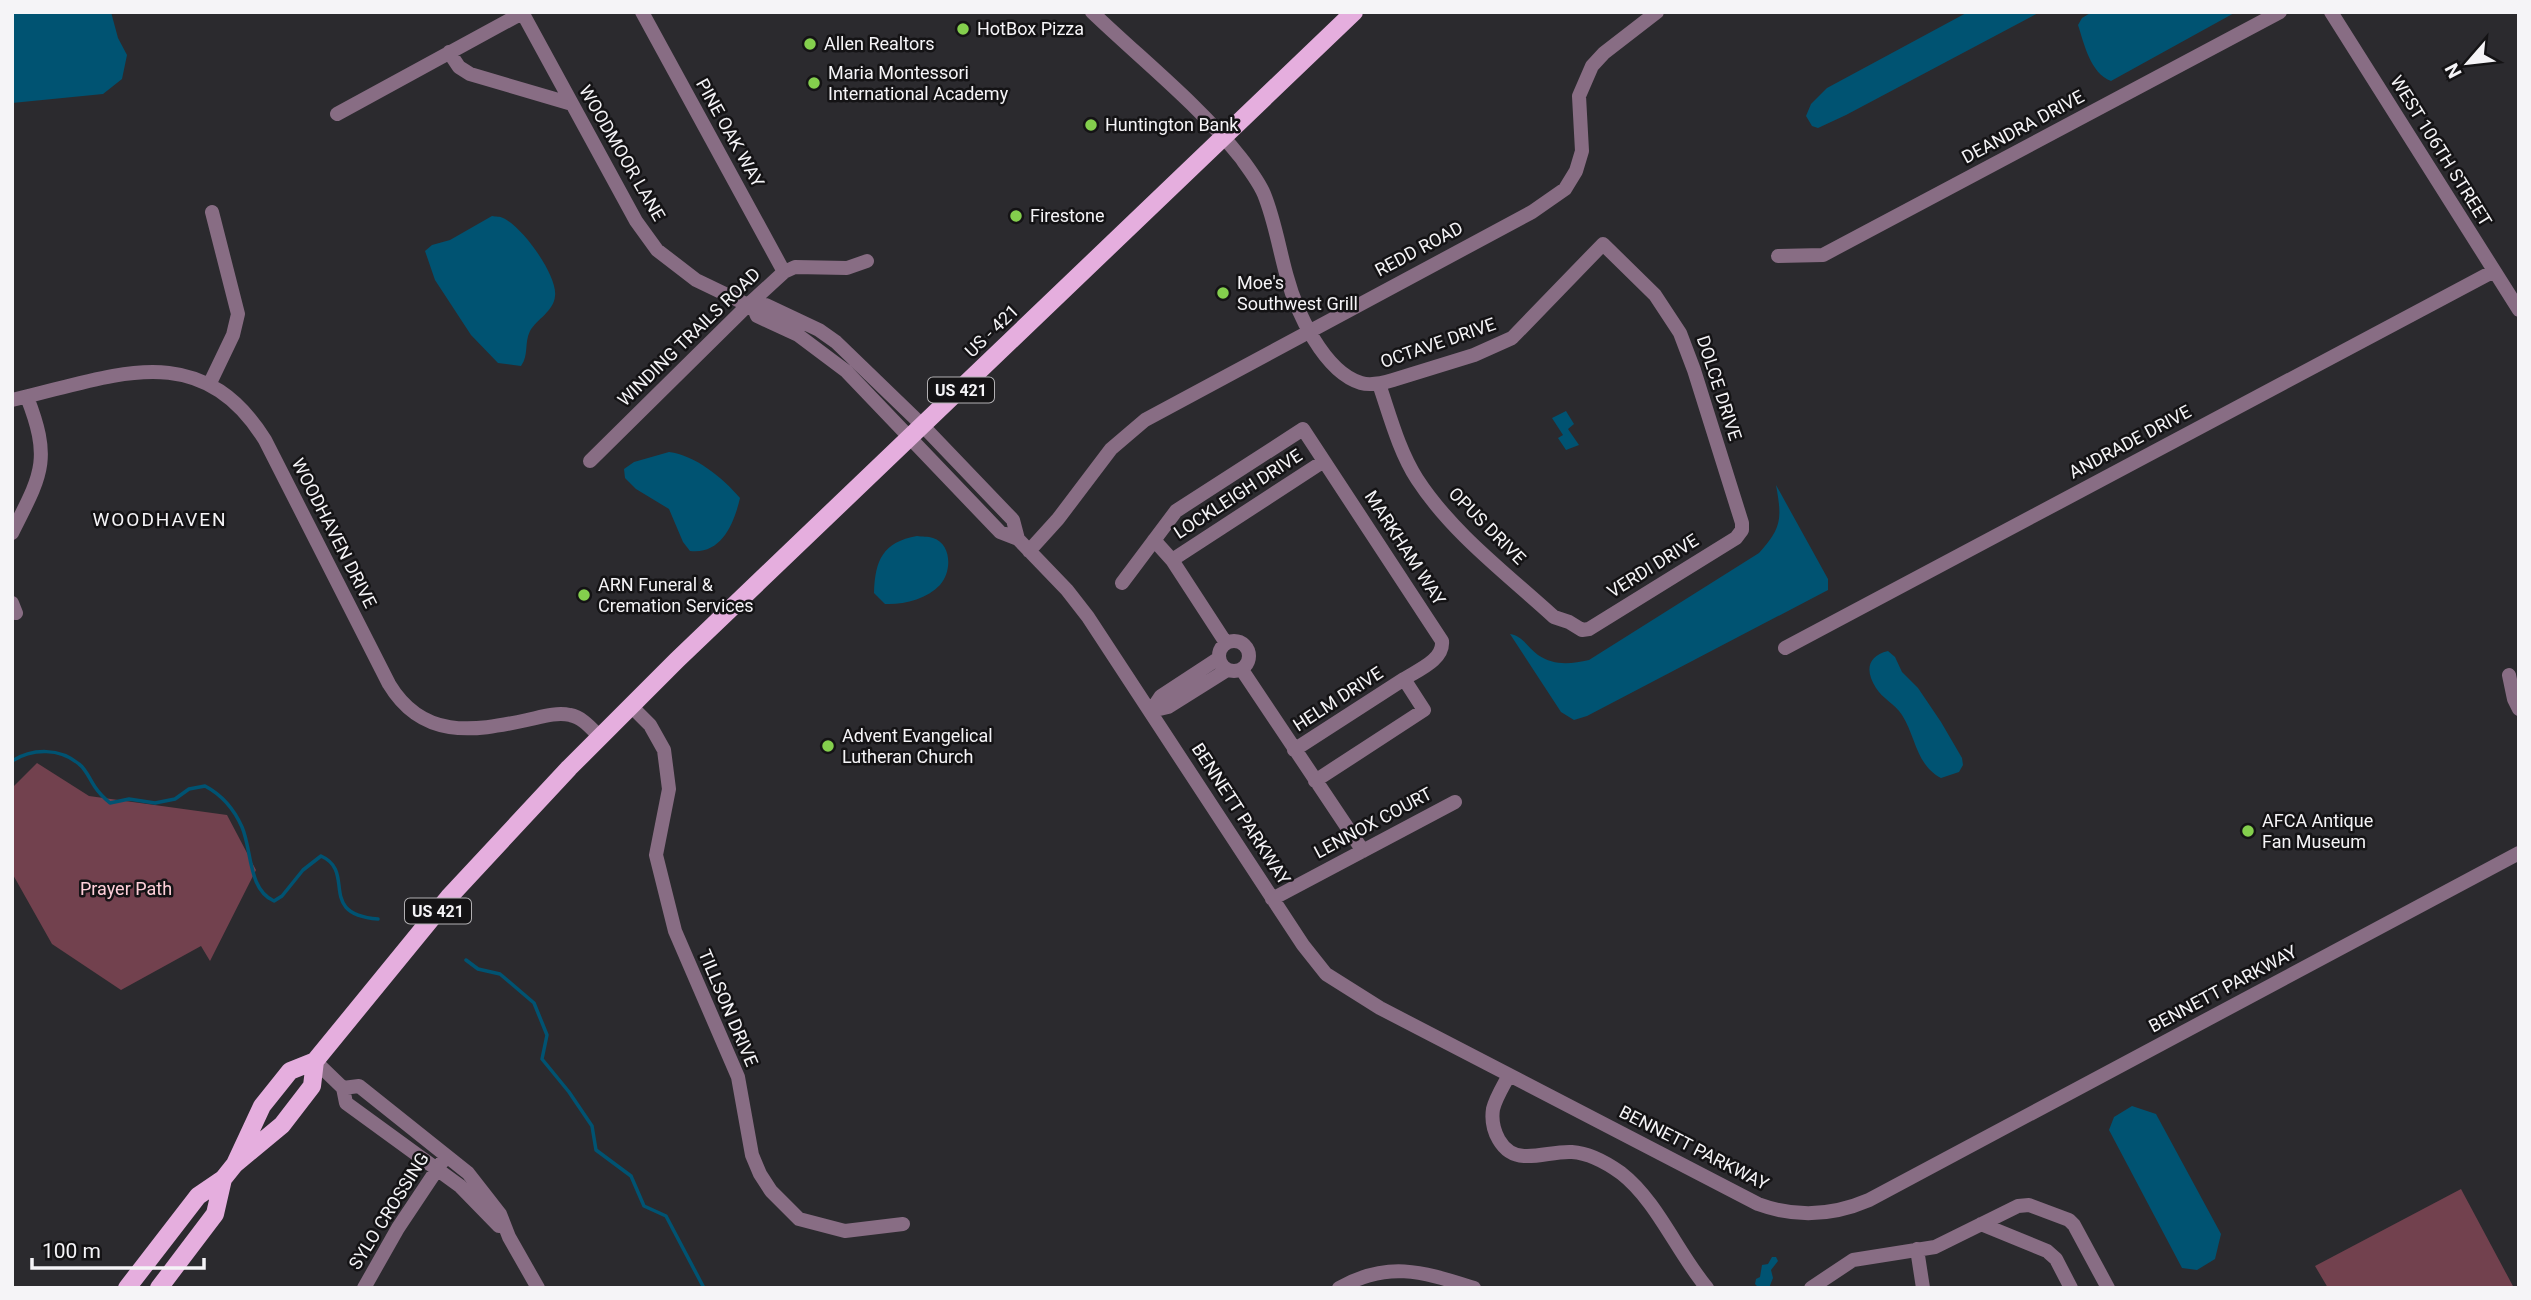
<svg xmlns="http://www.w3.org/2000/svg" width="2531" height="1300" font-family="Roboto,sans-serif">
<style>
.green{fill:#72414e}
.water{fill:#005372}
.lines{fill:none;stroke-linecap:round;stroke-linejoin:round}
.stream{stroke:#005372;stroke-width:3.5}
.minor{stroke:#886d84;stroke-width:14}
.major{stroke:#e5aede;stroke-width:18}
.poi-dot{fill:#84cf4d;stroke:#141315;stroke-width:2.5}
.labels{text-anchor:middle;stroke-width:5;stroke-linejoin:round;paint-order:stroke}
.shield{fill:#141315;stroke:#b2b0b3;stroke-width:2}
.shield-label{font-size:16px;font-weight:bold;fill:#f5f4f7}
.poi-label{font-size:18px;fill:#f5f4f7;stroke:#141315;text-anchor:start}
.street-label{font-size:18px;fill:#f5f4f7;stroke:#141315}
.park-label{font-size:18px;fill:#ffd0da;stroke:#141315}
.neighbourhood-label{font-size:19px;letter-spacing:2px;fill:#f5f4f7;stroke:#141315}
</style>
<rect width="100%" height="100%" fill="#2b2a2e"/>
<path class="green" d="M37 763 89 796 227 815 256 870 210 961 201 946 121 990 52 944 12 873V788Z
M2461 1189 2514 1288H2328L2315 1266Z"/>
<path class="water" d="M12 12H111L118 38 127 55 122 79 103 94 12 103Z
M1968 12H2040L1846 115 1818 128 1812 126 1806 116 1811 104 1827 88Z
M2092 12H2236L2111 81C2090 73 2084 43 2078 25L2082 18Z
M492 216C496 217 500 216 503 218 522 226 558 276 555 296 554 311 537 319 530 331 524 343 529 355 521 366L498 363 471 335 435 280 425 251 432 245 450 240Z
M1566 411 1574 424 1568 429 1579 445 1566 450 1558 438 1563 435 1552 418Z
M669 452C695 455 723 478 740 498 734 524 721 555 690 551L683 542 669 509 636 489 625 478 624 469 634 462Z
M1776 485 1828 579V590L1587 716 1574 720 1561 712 1510 634C1523 636 1528 648 1538 655 1554 666 1571 664 1589 660L1759 553C1782 528 1782 518 1776 485Z
M917 536C922 537 928 536 933 538 952 544 952 572 940 585 927 599 903 605 885 604L874 593C875 560 883 542 917 536Z
M1888 651 1895 657 1902 672 1918 688 1941 722 1962 758 1963 765 1959 772 1941 778C1916 765 1916 737 1902 715 1895 704 1882 698 1876 688 1865 671 1867 656 1888 651Z
M2132 1106 2156 1114 2221 1234 2215 1259 2197 1270 2182 1268 2109 1130 2114 1117Z
M1772 1257H1776L1778 1261 1771 1270 1773 1278 1769 1288 1758 1287 1755 1284 1756 1279 1760 1277 1762 1265 1768 1264Z"/>
<g class="lines">
<path class="stream" d="M12 761C33 748 60 748 79 764 86 769 90 780 95 787 99 793 104 798 110 803L129 799 155 803 175 799 189 789 205 786C222 795 234 809 242 827 252 850 248 890 274 901L282 896 303 870 321 856C357 872 316 914 378 919
M466 960 478 969 500 974 534 1003 547 1035 542 1059 569 1092 592 1126 596 1150 631 1176 644 1206 666 1216 704 1288"/>
<path class="minor" d="M522 12 636 221 657 250 696 280 748 305H766L819 330 836 342 923 426 1013 520 1018 539
M642 12 784 272
M1092 12C1142 60 1198 104 1241 158 1249 169 1259 182 1264 194 1275 221 1279 249 1287 277 1296 311 1324 372 1361 383 1371 386 1383 383 1393 380L1474 355 1512 338 1603 244 1655 295 1680 333 1694 370 1742 523V530L1736 538 1589 629 1582 630 1569 622 1554 617C1507 574 1452 533 1417 479 1399 451 1390 416 1379 384
M2331 12 2519 310
M449 52 459 67 470 74 572 104
M337 114 524 12
M1778 256 1823 255 2280 12
M753 306 757 316 798 335 846 371 1000 532 1018 539 1067 590 1088 617 1303 945 1326 974 1380 1008 1758 1204C1796 1218 1832 1216 1869 1200L2519 853
M210 383 233 335 238 314 212 212
M12 400C110 378 199 334 265 440L389 684C422 739 472 732 527 720 541 717 556 712 570 715 582 717 591 728 600 737
M590 461 748 305 784 272 795 267 847 268 867 261
M12 533C41 475 52 461 27 397
M1154 540 1172 560 1226 643
M1029 551 1058 519 1111 449 1145 420 1532 212 1565 189 1576 171 1582 151 1579 96 1592 66 1604 53 1657 12
M1172 560 1324 461
M1122 583 1176 511 1303 429 1442 641C1444 660 1418 670 1404 679
M12 603 16 613
M1219 656a15 15 0 1 1 30 0a15 15 0 1 1-30 0Z
M1785 648 2494 271
M1242 670 1363 851
M2509 675 2514 699 2519 709
M631 706 650 725 664 750 669 789 656 855 675 931 738 1077 752 1155 760 1174 771 1191 799 1219 845 1231 903 1224
M1151 711 1168 707 1227 670
M1151 711 1161 696 1219 658
M1294 750 1404 679 1424 710 1315 781
M1272 899 1455 802
M315 1061 343 1088 346 1103 460 1186 499 1226
M1509 1075C1504 1085 1496 1097 1493 1109 1490 1129 1501 1155 1524 1156 1540 1157 1556 1151 1572 1152 1589 1153 1607 1163 1621 1173 1657 1201 1677 1252 1707 1288
M343 1088 359 1086 468 1173 500 1214 509 1237 538 1288
M1981 1224 2047 1251 2056 1259 2071 1288
M1917 1249 1923 1288
M364 1288 398 1228 442 1162
M1339 1288C1389 1260 1423 1272 1474 1288
M1811 1288 1853 1260 1935 1247 2018 1206 2029 1205 2069 1220 2074 1225 2108 1288"/>
<path class="major" d="M235 1164 262 1106 290 1071 315 1061 449 897 569 768 677 660 1354 12
M127 1288 198 1196 223 1179 235 1164 282 1125 312 1086 315 1061
M159 1288 215 1214 223 1179"/>
</g>
<g class="poi-dot">
<circle cx="963" cy="29" r="7"/>
<circle cx="810" cy="44" r="7"/>
<circle cx="814" cy="83" r="7"/>
<circle cx="1091" cy="125" r="7"/>
<circle cx="1016" cy="216" r="7"/>
<circle cx="1223" cy="293" r="7"/>
<circle cx="584" cy="595" r="7"/>
<circle cx="828" cy="746" r="7"/>
<circle cx="2248" cy="831" r="7"/>
</g>
<g class="labels">
<g class="shield">
<rect x="928" y="377.5" width="66" height="25" rx="5"/>
<rect x="405" y="898.5" width="66" height="25" rx="5"/>
</g>
<g class="shield-label">
<text x="961" y="396">US 421</text>
<text x="438" y="917">US 421</text>
</g>
<g class="poi-label">
<text x="977" y="35">HotBox Pizza</text>
<text x="824" y="50">Allen Realtors</text>
<text x="828" y="79">Maria Montessori<tspan x="828" dy="21">International Academy</tspan></text>
<text x="1105" y="131">Huntington Bank</text>
<text x="1030" y="222">Firestone</text>
<text x="1237" y="289">Moe's<tspan x="1237" dy="21">Southwest Grill</tspan></text>
<text x="598" y="591">ARN Funeral &amp;<tspan x="598" dy="21">Cremation Services</tspan></text>
<text x="842" y="742">Advent Evangelical<tspan x="842" dy="21">Lutheran Church</tspan></text>
<text x="2262" y="827">AFCA Antique<tspan x="2262" dy="21">Fan Museum</tspan></text>
</g>
<g class="street-label">
<text transform="translate(2023 127) rotate(-28)" y="6">DEANDRA DRIVE</text>
<text transform="translate(730 133) rotate(61)" y="6">PINE OAK WAY</text>
<text transform="translate(2441 151) rotate(58)" y="6">WEST 106TH STREET</text>
<text transform="translate(622 153) rotate(60)" y="6">WOODMOOR LANE</text>
<text transform="translate(1419 249) rotate(-28)" y="6">REDD ROAD</text>
<text transform="translate(992 331) rotate(-44)" y="6">US - 421</text>
<text transform="translate(689 337) rotate(-44)" y="6">WINDING TRAILS ROAD</text>
<text transform="translate(1438 343) rotate(-19)" y="6">OCTAVE DRIVE</text>
<text transform="translate(1719 388) rotate(72)" y="6">DOLCE DRIVE</text>
<text transform="translate(2130 442) rotate(-28)" y="6">ANDRADE DRIVE</text>
<text transform="translate(1238 494) rotate(-33)" y="6">LOCKLEIGH DRIVE</text>
<text transform="translate(1487 526) rotate(45)" y="6">OPUS DRIVE</text>
<text transform="translate(334 533) rotate(63)" y="6">WOODHAVEN DRIVE</text>
<text transform="translate(1405 548) rotate(57)" y="6">MARKHAM WAY</text>
<text transform="translate(1653 566) rotate(-32)" y="6">VERDI DRIVE</text>
<text transform="translate(1338 699) rotate(-33)" y="6">HELM DRIVE</text>
<text transform="translate(1241 814) rotate(57)" y="6">BENNETT PARKWAY</text>
<text transform="translate(1373 823) rotate(-28)" y="6">LENNOX COURT</text>
<text transform="translate(2223 989) rotate(-28)" y="6">BENNETT PARKWAY</text>
<text transform="translate(728 1008) rotate(67)" y="6">TILLSON DRIVE</text>
<text transform="translate(1694 1148) rotate(27)" y="6">BENNETT PARKWAY</text>
<text transform="translate(389 1211) rotate(-58)" y="6">SYLO CROSSING</text>
</g>
<g class="park-label">
<text x="126" y="895">Prayer Path</text>
</g>
<g class="neighbourhood-label">
<text x="160" y="526">WOODHAVEN</text>
</g>
</g>
<rect width="2531" height="1300" fill="none" stroke="#f5f4f7" stroke-width="28"/>
<g transform="translate(2468 63) rotate(242)" stroke="#141315" stroke-width="5" paint-order="stroke">
<path d="M0-5L12 26L0 18L-12 26Z" fill="#f5f4f7"/>
<text y="-10" font-size="19" font-weight="bold" text-anchor="middle" fill="#f5f4f7">N</text>
</g>
<path d="M32 1258v10h172v-10" fill="none" stroke="#f5f4f7" stroke-width="3.5"/>
<text x="42" y="1258" font-size="21" fill="#f5f4f7" stroke="#141315" stroke-width="5" paint-order="stroke">100 m</text>
</svg>
